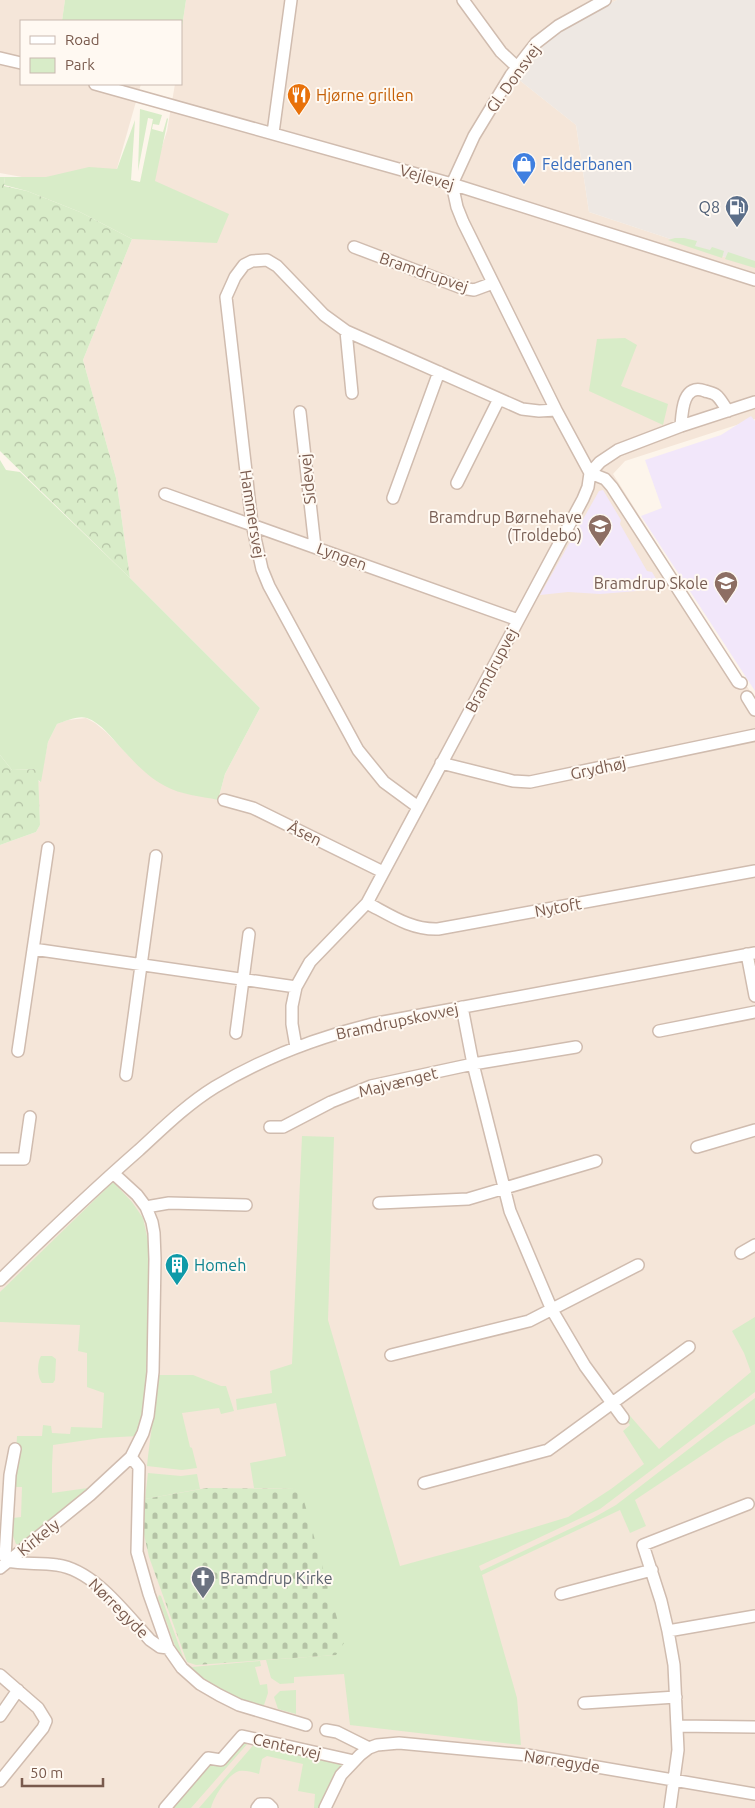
<svg xmlns="http://www.w3.org/2000/svg" width="755" height="1808" font-family="Ubuntu,sans-serif">
<style>
.residential{fill:#f5e6d9}
.industrial{fill:#eee8e3}
.education{fill:#f2e7fa}
.green{fill:#d8ecc8}
.forest{fill:url(#forest-crowns)}
.cemetery{fill:url(#cemetery-stones)}
.lines{fill:none;stroke-linecap:round;stroke-linejoin:round}
.minor-casing{stroke:#d0bcaf;stroke-width:14}
.minor{stroke:#fff;stroke-width:11}
.labels{text-anchor:middle;stroke-width:4;stroke-linejoin:round;paint-order:stroke}
.street-label{font-size:16px;fill:#795a4d;stroke:#fff9f2}
.food-label{font-size:16px;fill:#c56008;stroke:#fff9f2;text-anchor:start}
.shop-label{font-size:16px;fill:#366cbe;stroke:#fff9f2;text-anchor:start}
.service-label{font-size:16px;fill:#4e5e75;stroke:#fff9f2;text-anchor:end}
.education-label{font-size:16px;fill:#785e54;stroke:#fff9f2;text-anchor:end}
.culture-label{font-size:16px;fill:#0d838f;stroke:#fff9f2;text-anchor:start}
.worship-label{font-size:16px;fill:#5b616d;stroke:#fff9f2;text-anchor:start}
</style>
<defs>
<pattern id="forest-crowns" width="20" height="18" patternUnits="userSpaceOnUse" patternTransform="scale(1.25)"><rect width="20" height="18" fill="#d8ecc8"/><path d="M2 6a3 3 0 1 1 6 0M12 15a3 3 0 1 1 6 0" fill="none" stroke="#b4c2a5"/></pattern>
<pattern id="cemetery-stones" width="16" height="16" patternUnits="userSpaceOnUse" patternTransform="scale(1.25)"><rect width="16" height="16" fill="#d8ecc8"/><path d="M2 7V4a2 2 0 0 1 4 0v3zM10 15v-3a2 2 0 0 1 4 0v3z" fill="#b4c2a5"/></pattern>
</defs>
<rect width="100%" height="100%" fill="#fdf5eb"/>
<path class="residential" d="M0 0H65L62 21H21V84H141L110 193 0 173Z
M186 0H617L563 28 518 79 576 125 589 212 755 267V419L625 461 613 474 755 699V1808H0V845L36 832 40 825 38 780 40 782 48 742 57 724 68 720 86 718 95 723 106 732 128 755 218 800 225 774 260 708 130 578 116 478 83 360 132 239 167 131 175 84H181V34Z"/>
<path class="industrial" d="M617 0H755V267L589 212 576 125 518 79 540 49 563 28Z"/>
<path class="education" d="M751 416 755 421V691L641 516 662 508 645 460 721 435Z
M603 490 621 520 620 524 647 571 652 572 662 589 600 594 568 592 540 595 599 491Z"/>
<path class="green" d="M65 0H186L181 34V21H62Z
M140 109 162 115 159 125 153 124 152 129 163 132 167 118 168 119 155 181 229 214 217 243 132 239 80 212 27 191 4 185 5 177H46L89 167 117 169 135 120 131 180 140 182 153 119 148 118 138 171Z
M675 238H684L697 241 695 246 710 250 712 247 724 251 722 258 668 240Z
M728 252 755 261V268L725 259Z
M625 338 637 345 621 386 668 404 663 425 589 391 597 339Z
M0 460 6 470 20 472 130 578 260 708 225 774 218 800C201 796 181 795 165 786 148 777 135 763 122 749 112 738 101 723 87 718 78 715 66 721 57 724L48 742 41 782 38 780V769L12 770 0 755Z
M302 1136 334 1137 328 1320 400 1566 473 1546 568 1517 611 1489 644 1464 623 1431 630 1425 617 1407 624 1409 659 1449 751 1372 744 1353 732 1331 755 1317V1392L600 1509 479 1566 481 1571 593 1518 616 1505 755 1398V1424L728 1438 635 1500 646 1526 630 1533 620 1510 482 1575 517 1698 521 1745 350 1725 344 1674 294 1677V1683L280 1684 271 1678 266 1660 336 1655 295 1489 254 1488 250 1463 286 1456 276 1403 237 1410 236 1399 272 1393 270 1371 292 1364Z
M113 1182 132 1202 143 1218 152 1259 146 1387 138 1436 101 1438 53 1445 52 1465V1493L88 1488 22 1545 16 1544 13 1536V1518L21 1517 22 1487H14L17 1436H42L43 1425 51 1426 52 1433 70 1434 71 1427 102 1428 104 1393 87 1387V1353L78 1351 80 1325 0 1322V1292Z
M41 1356H52L56 1359 55 1380 53 1383H42C37 1377 37 1362 41 1356Z
M158 1375H193L221 1386H226L234 1411 221 1414 219 1408 182 1413 190 1447 192 1448 197 1468 182 1470 147 1466C150 1435 156 1406 158 1375Z
M148 1473 181 1476 197 1474 200 1489 145 1499Z
M159 1595 161 1596 185 1662 192 1667 260 1661 261 1666 255 1667 260 1685 267 1684 268 1693 264 1705 258 1706 224 1695 199 1678 180 1660 158 1598Z
M296 1690V1714L278 1709 274 1697 280 1691Z
M244 1741 249 1742 191 1808H170L207 1765 221 1766Z
M256 1742 338 1761 342 1765 330 1785 322 1808H314L315 1794 298 1791 303 1764 267 1756 262 1759 259 1774C253 1772 246 1770 239 1771 228 1774 213 1798 211 1808H199Z"/>
<path class="forest" d="M0 177H5L4 186 27 191 80 212 132 239 83 360 116 478 130 578 0 451Z
M0 755 12 770 38 769 40 825 36 832 0 845Z"/>
<path class="cemetery" d="M207 1488 295 1489 302 1494 344 1643 336 1655 196 1665 187 1662 149 1557 143 1530 145 1499Z"/>
<g class="lines">
<g class="minor-casing">
<path id="minor" d="M463 0 501 52 517 67
M0 58 21 63
M95 84 452 184 755 280
M273 133 291 0
M452 184 474 136 511 75 536 43 558 26 605 0
M354 247 462 288 474 290 493 283
M346 331 352 393
M300 412 315 547
M681 426C682 411 683 383 705 391 708 392 713 393 716 395 721 399 724 406 728 411
M457 483 499 399
M165 494 518 620
M393 498 439 372
M741 683 738 682 612 487 605 479 590 473 600 462 618 450 681 426 755 402
M747 697 755 710
M441 763 513 781 530 782 755 735
M224 800 253 808 383 872
M418 807 384 782 358 750 269 586 262 569 252 524 226 297 235 277 244 265 252 261 267 260 277 266 324 315 346 331 522 409 539 411 556 410
M367 903C390 915 411 930 438 929L755 871
M33 949 296 987
M747 954 755 996
M462 1007 473 1064 510 1211 552 1310 585 1366 623 1418
M659 1031 755 1012
M236 1033 249 934
M296 1047 292 1024V1006L296 987 310 962 367 903 583 499 588 487 590 473 556 410 463 222 457 207 452 184
M18 1051 48 848
M126 1075 156 856
M270 1127H283L331 1102 371 1086 473 1064 576 1047
M697 1147 755 1130
M0 1159H24L30 1117
M379 1203 468 1199 596 1161
M146 1207 169 1203 246 1205
M741 1253 755 1245
M0 1280C45 1236 91 1192 139 1150 163 1128 186 1105 215 1087 265 1057 315 1038 372 1024L755 953
M391 1355 529 1321 638 1265
M131 1457 139 1467 137 1552 149 1594 168 1648 182 1668 200 1684 219 1695 239 1705 306 1725
M424 1483 548 1450 689 1347
M7 1561C24 1565 40 1562 57 1565 94 1570 125 1613 150 1640L160 1647 168 1648
M7 1561 5 1557 10 1475 15 1449
M0 1568 90 1495 131 1457 143 1433 148 1416 153 1372 155 1259 154 1233 152 1222 146 1207 137 1195 113 1173
M561 1594 652 1570
M668 1631 755 1616
M0 1675 38 1708 46 1721 43 1728 0 1781
M584 1703 676 1697
M0 1716 18 1690
M677 1726 755 1727
M326 1730 337 1732 369 1748
M165 1808 208 1758 221 1760 242 1736 354 1761
M257 1808 260 1804H268L272 1808
M325 1808 341 1775 360 1755 369 1748 377 1745 399 1743 527 1755 755 1794
M670 1808 678 1750 674 1665 668 1631 661 1601 643 1545 748 1504"/>
</g>
<use href="#minor" class="minor"/>
</g>
<defs>
<g id="restaurant-pin" transform="scale(1.25)"><path d="M0 17L-7.5 6A9.5 9.5 0 1 1 7.5 6Z" fill="#e8710a" stroke="#fff9f2"/><path d="M-5-6h1v4h1v-4h1v4h1v-4h1v5L-1.5 .5V6h-2V.5L-5-1ZM5-6V6H3V1.5H1.5Q1.5-4 5-6Z" fill="#fff"/></g>
<g id="shop-pin" transform="scale(1.25)"><path d="M0 17L-7.5 6A9.5 9.5 0 1 1 7.5 6Z" fill="#3f7fe0" stroke="#fff9f2"/><path d="M-5-2.5h2.3a2.7 3.5 0 0 1 5.4 0H5L5.5 6h-11ZM-1.5-2.5h3a1.5 2.3 0 0 0-3 0Z" fill="#fff"/></g>
<g id="fuel-pin" transform="scale(1.25)"><path d="M0 17L-7.5 6A9.5 9.5 0 1 1 7.5 6Z" fill="#5c6f8a" stroke="#fff9f2"/><path d="M-5.5-6h7V0h2V4h1.3V-2.5L3-4.5l.8-.8L6-3V5H2.5V1h-1V6h-7ZM-4.2-4.7v3.2H.2V-4.7Z" fill="#fff"/></g>
<g id="school-pin" transform="scale(1.25)"><path d="M0 17L-7.5 6A9.5 9.5 0 1 1 7.5 6Z" fill="#8d6e63" stroke="#fff9f2"/><path d="M0-5L7-2L0 1L-7-2ZM-4 1L0 2.5L4 1V4Q0 6-4 4Z" fill="#fff"/></g>
<g id="building-pin" transform="scale(1.25)"><path d="M0 17L-7.5 6A9.5 9.5 0 1 1 7.5 6Z" fill="#0f9aa8" stroke="#fff9f2"/><path d="M-4-6H4V6H1V3H-1V6H-4ZM-2.5-4.3h1.7v1.8h-1.7ZM.8-4.3h1.7v1.8H.8ZM-2.5-1h1.7V.8h-1.7ZM.8-1h1.7V.8H.8Z" fill="#fff"/></g>
<g id="church-pin" transform="scale(1.25)"><path d="M0 17L-7.5 6A9.5 9.5 0 1 1 7.5 6Z" fill="#6b7280" stroke="#fff9f2"/><path d="M-1.2-6h2.4v3.5h3.3v2.4h-3.3V6h-2.4V-.1h-3.3v-2.4h3.3Z" fill="#fff"/></g>
</defs>
<g fill-rule="evenodd">
<use href="#restaurant-pin" x="299" y="95"/>
<use href="#shop-pin" x="524" y="164"/>
<use href="#fuel-pin" x="737" y="207"/>
<use href="#school-pin" x="600" y="526"/>
<use href="#school-pin" x="726" y="583"/>
<use href="#building-pin" x="177" y="1265"/>
<use href="#church-pin" x="203" y="1578"/>
</g>
<g class="labels">
<g class="street-label">
<text transform="translate(513 78) rotate(-54)" y="6">Gl. Donsvej</text>
<text transform="translate(427 177) rotate(16)" y="6">Vejlevej</text>
<text transform="translate(424 272) rotate(19)" y="6">Bramdrupvej</text>
<text transform="translate(307 479) rotate(-96)" y="6">Sidevej</text>
<text transform="translate(253 514) rotate(81)" y="6">Hammersvej</text>
<text transform="translate(342 556) rotate(20)" y="6">Lyngen</text>
<text transform="translate(491 670) rotate(-62)" y="6">Bramdrupvej</text>
<text transform="translate(598 768) rotate(-12)" y="6">Grydhøj</text>
<text transform="translate(305 833) rotate(26)" y="6">Åsen</text>
<text transform="translate(558 907) rotate(-10)" y="6">Nytoft</text>
<text transform="translate(397 1021) rotate(-12)" y="6">Bramdrupskovvej</text>
<text transform="translate(398 1082) rotate(-14)" y="6">Majvænget</text>
<text transform="translate(38 1537) rotate(-39)" y="6">Kirkely</text>
<text transform="translate(119 1608) rotate(45)" y="6">Nørregyde</text>
<text transform="translate(287 1746) rotate(13)" y="6">Centervej</text>
<text transform="translate(562 1761) rotate(9)" y="6">Nørregyde</text>
</g>
<g class="food-label">
<text x="316" y="101">Hjørne grillen</text>
</g>
<g class="shop-label">
<text x="542" y="170">Felderbanen</text>
</g>
<g class="service-label">
<text x="720" y="213">Q8</text>
</g>
<g class="education-label">
<text x="582" y="523">Bramdrup Børnehave<tspan x="582" dy="18">(Troldebo)</tspan></text>
<text x="708" y="589">Bramdrup Skole</text>
</g>
<g class="culture-label">
<text x="194" y="1271">Homeh</text>
</g>
<g class="worship-label">
<text x="220" y="1584">Bramdrup Kirke</text>
</g>
</g>
<rect x="20" y="20" width="162" height="65" fill="#fff9f2" stroke="#c9b9b0"/>
<rect x="30" y="36" width="25" height="8" fill="#ffffff" stroke="#c9b9b0"/>
<text x="65" y="45" font-size="15" fill="#795a4d">Road</text>
<rect x="30" y="58" width="25" height="15" fill="#d8ecc8" stroke="#c9b9b0"/>
<text x="65" y="70" font-size="15" fill="#795a4d">Park</text>
<path d="M22 1778v8h81v-8" fill="none" stroke="#795a4d" stroke-width="2.5"/>
<text x="30" y="1778" font-size="15" fill="#795a4d" stroke="#fff9f2" stroke-width="4" paint-order="stroke">50 m</text>
</svg>
